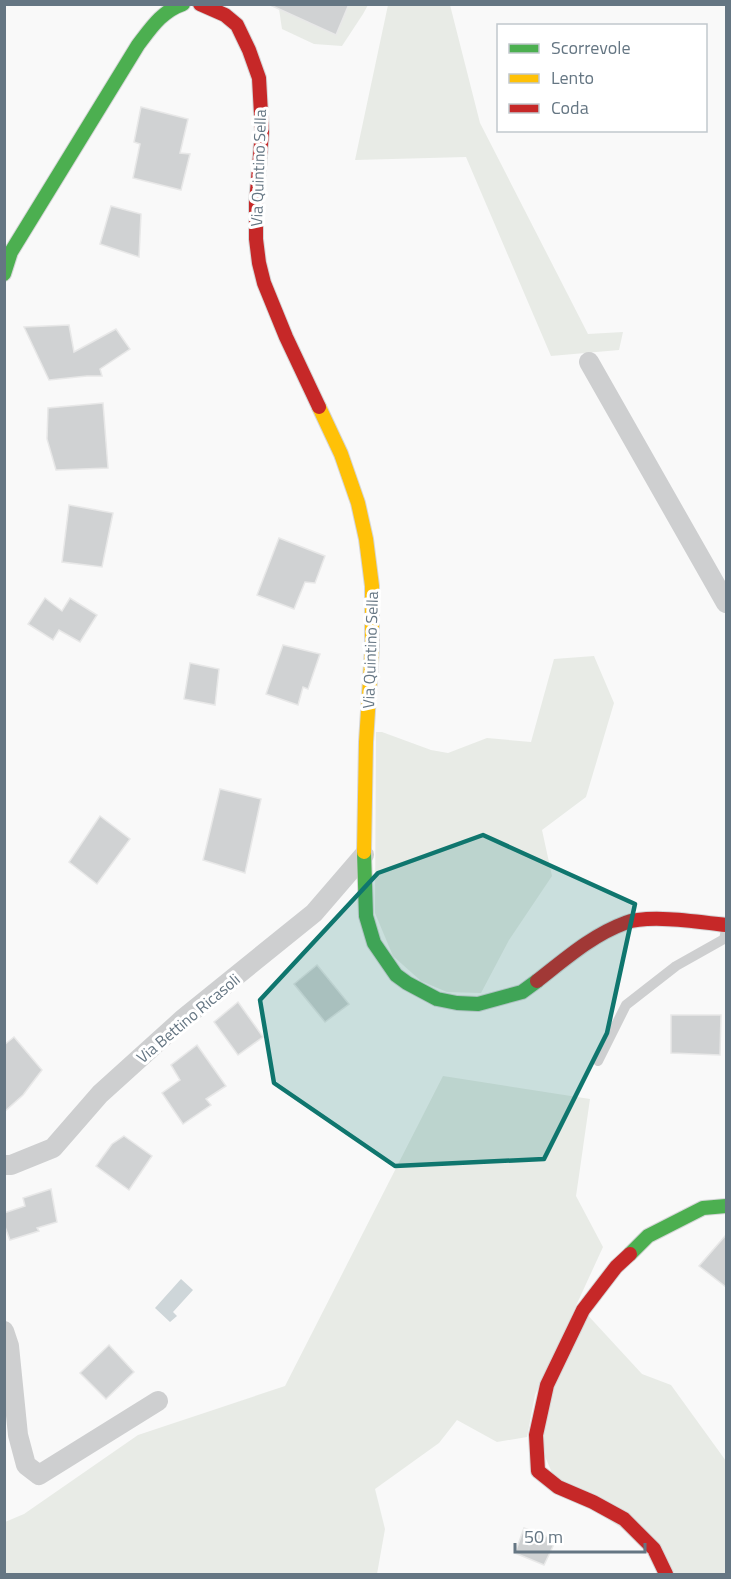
<svg xmlns="http://www.w3.org/2000/svg" width="731" height="1579" font-family="'Titillium Web',sans-serif">
<style>
.green{fill:#e8ebe6}
.water{fill:#ced6d9}
.building{fill:#d0d2d3;stroke:#e8e8e8;stroke-width:1.5}
.lines{fill:none;stroke-linecap:round;stroke-linejoin:round}
.fast-casing{stroke:#d5d6d7;stroke-width:16}
.slow-casing{stroke:#d5d6d7;stroke-width:16}
.jam-casing{stroke:#d5d6d7;stroke-width:16}
.lane{stroke:#cecfd0;stroke-width:10}
.street{stroke:#cecfd0;stroke-width:20}
.fast{stroke:#4caf50;stroke-width:14}
.slow{stroke:#ffc107;stroke-width:14}
.jam{stroke:#c62828;stroke-width:14}
.marked{fill:#0f766e;fill-opacity:0.2;stroke:#0f766e;stroke-width:4.5;stroke-linejoin:round}
.labels{text-anchor:middle;stroke-width:6;stroke-linejoin:round;paint-order:stroke}
.street-label{font-size:16px;fill:#657683;stroke:#fff}
</style>
<rect width="100%" height="100%" fill="#f9f9f9"/>
<path class="green" d="M349 5H368L363 14 342 46 314 44 282 29 279 9 336 35Z
M388 5H450L480 123 588 334 623 332 619 350 551 356 466 157 355 160Z
M594 656 614 703 586 797 542 830 552 876 509 940 481 993 447 992 421 981 393 956 375 913 376 732H382L431 750 448 753 487 738 531 742 554 659Z
M443 1076 590 1099 576 1196 603 1247 535 1395 527 1437 497 1442 457 1420 439 1443 375 1489 385 1529 377 1574H5V1522L24 1514 138 1435 285 1386Z
M583 1310 642 1374 671 1385 726 1461V1574H666L654 1549 558 1487 536 1435Z"/>
<path class="water" d="M181 1279 193 1290 173 1312 177 1316 170 1322 155 1308Z"/>
<path class="building" d="M268 4H349L336 35Z
M141 107 188 119 180 153 190 154 181 190 133 178 140 144 134 142Z
M111 206 141 214 139 257 100 244Z
M69 325 74 352 116 329 130 349 100 369 102 376H87L49 380 24 327Z
M103 403 108 468 56 470 47 439 48 408Z
M69 505 113 513 102 567 62 562Z
M279 538 325 556 315 583 305 582 294 609 257 595Z
M45 598 62 611 70 598 97 615 80 642 59 630 53 640 28 624Z
M283 645 320 654 308 689 303 687 298 705 266 694Z
M190 663 219 669 215 705 184 699Z
M220 789 261 799 245 873 203 860Z
M100 816 130 839 97 884 69 862Z
M317 965 349 1004 325 1022 294 984Z
M238 1002 263 1037 238 1055 214 1022Z
M671 1015H721L720 1055 671 1053Z
M14 1037 42 1070 23 1095 4 1112V1045Z
M197 1045 226 1086 206 1099 211 1105 183 1124 162 1093 180 1080 171 1065Z
M124 1136 152 1156 129 1190 96 1166 112 1144Z
M51 1189 57 1222 37 1228 39 1231 10 1240 4 1224V1213L25 1206 23 1198Z
M726 1235V1287L699 1266Z
M109 1345 134 1372 106 1399 80 1373Z
M524 1528 556 1540 544 1565 515 1553Z"/>
<g class="lines">
<g class="fast-casing">
<path id="fast" d="M4 274 11 252 138 45C151 28 162 11 183 4
M364 852 366 916 374 943 396 975 407 983 437 999 457 1003 478 1004 522 992 537 981
M630 1254 648 1236 703 1208 726 1206"/>
</g>
<g class="slow-casing">
<path id="slow" d="M319 407 341 454 358 503 366 539 372 586V648L366 742 364 852"/>
</g>
<g class="jam-casing">
<path id="jam" d="M200 4 225 15 237 25 249 50 259 78 262 132 256 203V239L259 263 264 283 286 337 319 407
M537 981C564 960 592 935 625 923 648 914 701 922 726 925
M630 1254 616 1267 583 1310 547 1385 536 1435 538 1471 558 1487 593 1502 624 1519 654 1549 666 1574"/>
</g>
<path class="lane" d="M598 1061 626 1005 676 966 724 939 726 930"/>
<path class="street" d="M589 362 726 603
M4 1165H11L53 1148 100 1094 184 1018 314 913 364 855
M4 1331 9 1346 18 1435 26 1465 39 1475 158 1401"/>
<use href="#fast" class="fast"/>
<use href="#slow" class="slow"/>
<use href="#jam" class="jam"/>
</g>
<path class="marked" d="M483 835 635 904 607 1033 544 1159 395 1166 274 1083 260 1000 378 873Z"/>
<g class="labels">
<g class="street-label">
<text transform="translate(258 168) rotate(-88)" y="6">Via Quintino Sella</text>
<text transform="translate(370 650) rotate(-88)" y="6">Via Quintino Sella</text>
<text transform="translate(188 1018) rotate(-40)" y="6">Via Bettino Ricasoli</text>
</g>
</g>
<rect width="731" height="1579" fill="none" stroke="#657683" stroke-width="12"/>
<rect x="497" y="24" width="210" height="108" fill="#ffffff" stroke="#c1c8cd" stroke-width="1.5"/>
<rect x="509" y="44" width="30" height="9" fill="#4caf50" stroke="#c1c8cd" stroke-width="1.5"/>
<text x="551" y="54" font-size="18" fill="#657683">Scorrevole</text>
<rect x="509" y="74" width="30" height="9" fill="#ffc107" stroke="#c1c8cd" stroke-width="1.5"/>
<text x="551" y="84" font-size="18" fill="#657683">Lento</text>
<rect x="509" y="104" width="30" height="9" fill="#c62828" stroke="#c1c8cd" stroke-width="1.5"/>
<text x="551" y="114" font-size="18" fill="#657683">Coda</text>
<path d="M515 1543v9h130v-9" fill="none" stroke="#657683" stroke-width="3"/>
<text x="524" y="1543" font-size="18" fill="#657683" stroke="#ffffff" stroke-width="4.5" paint-order="stroke">50 m</text>
</svg>
